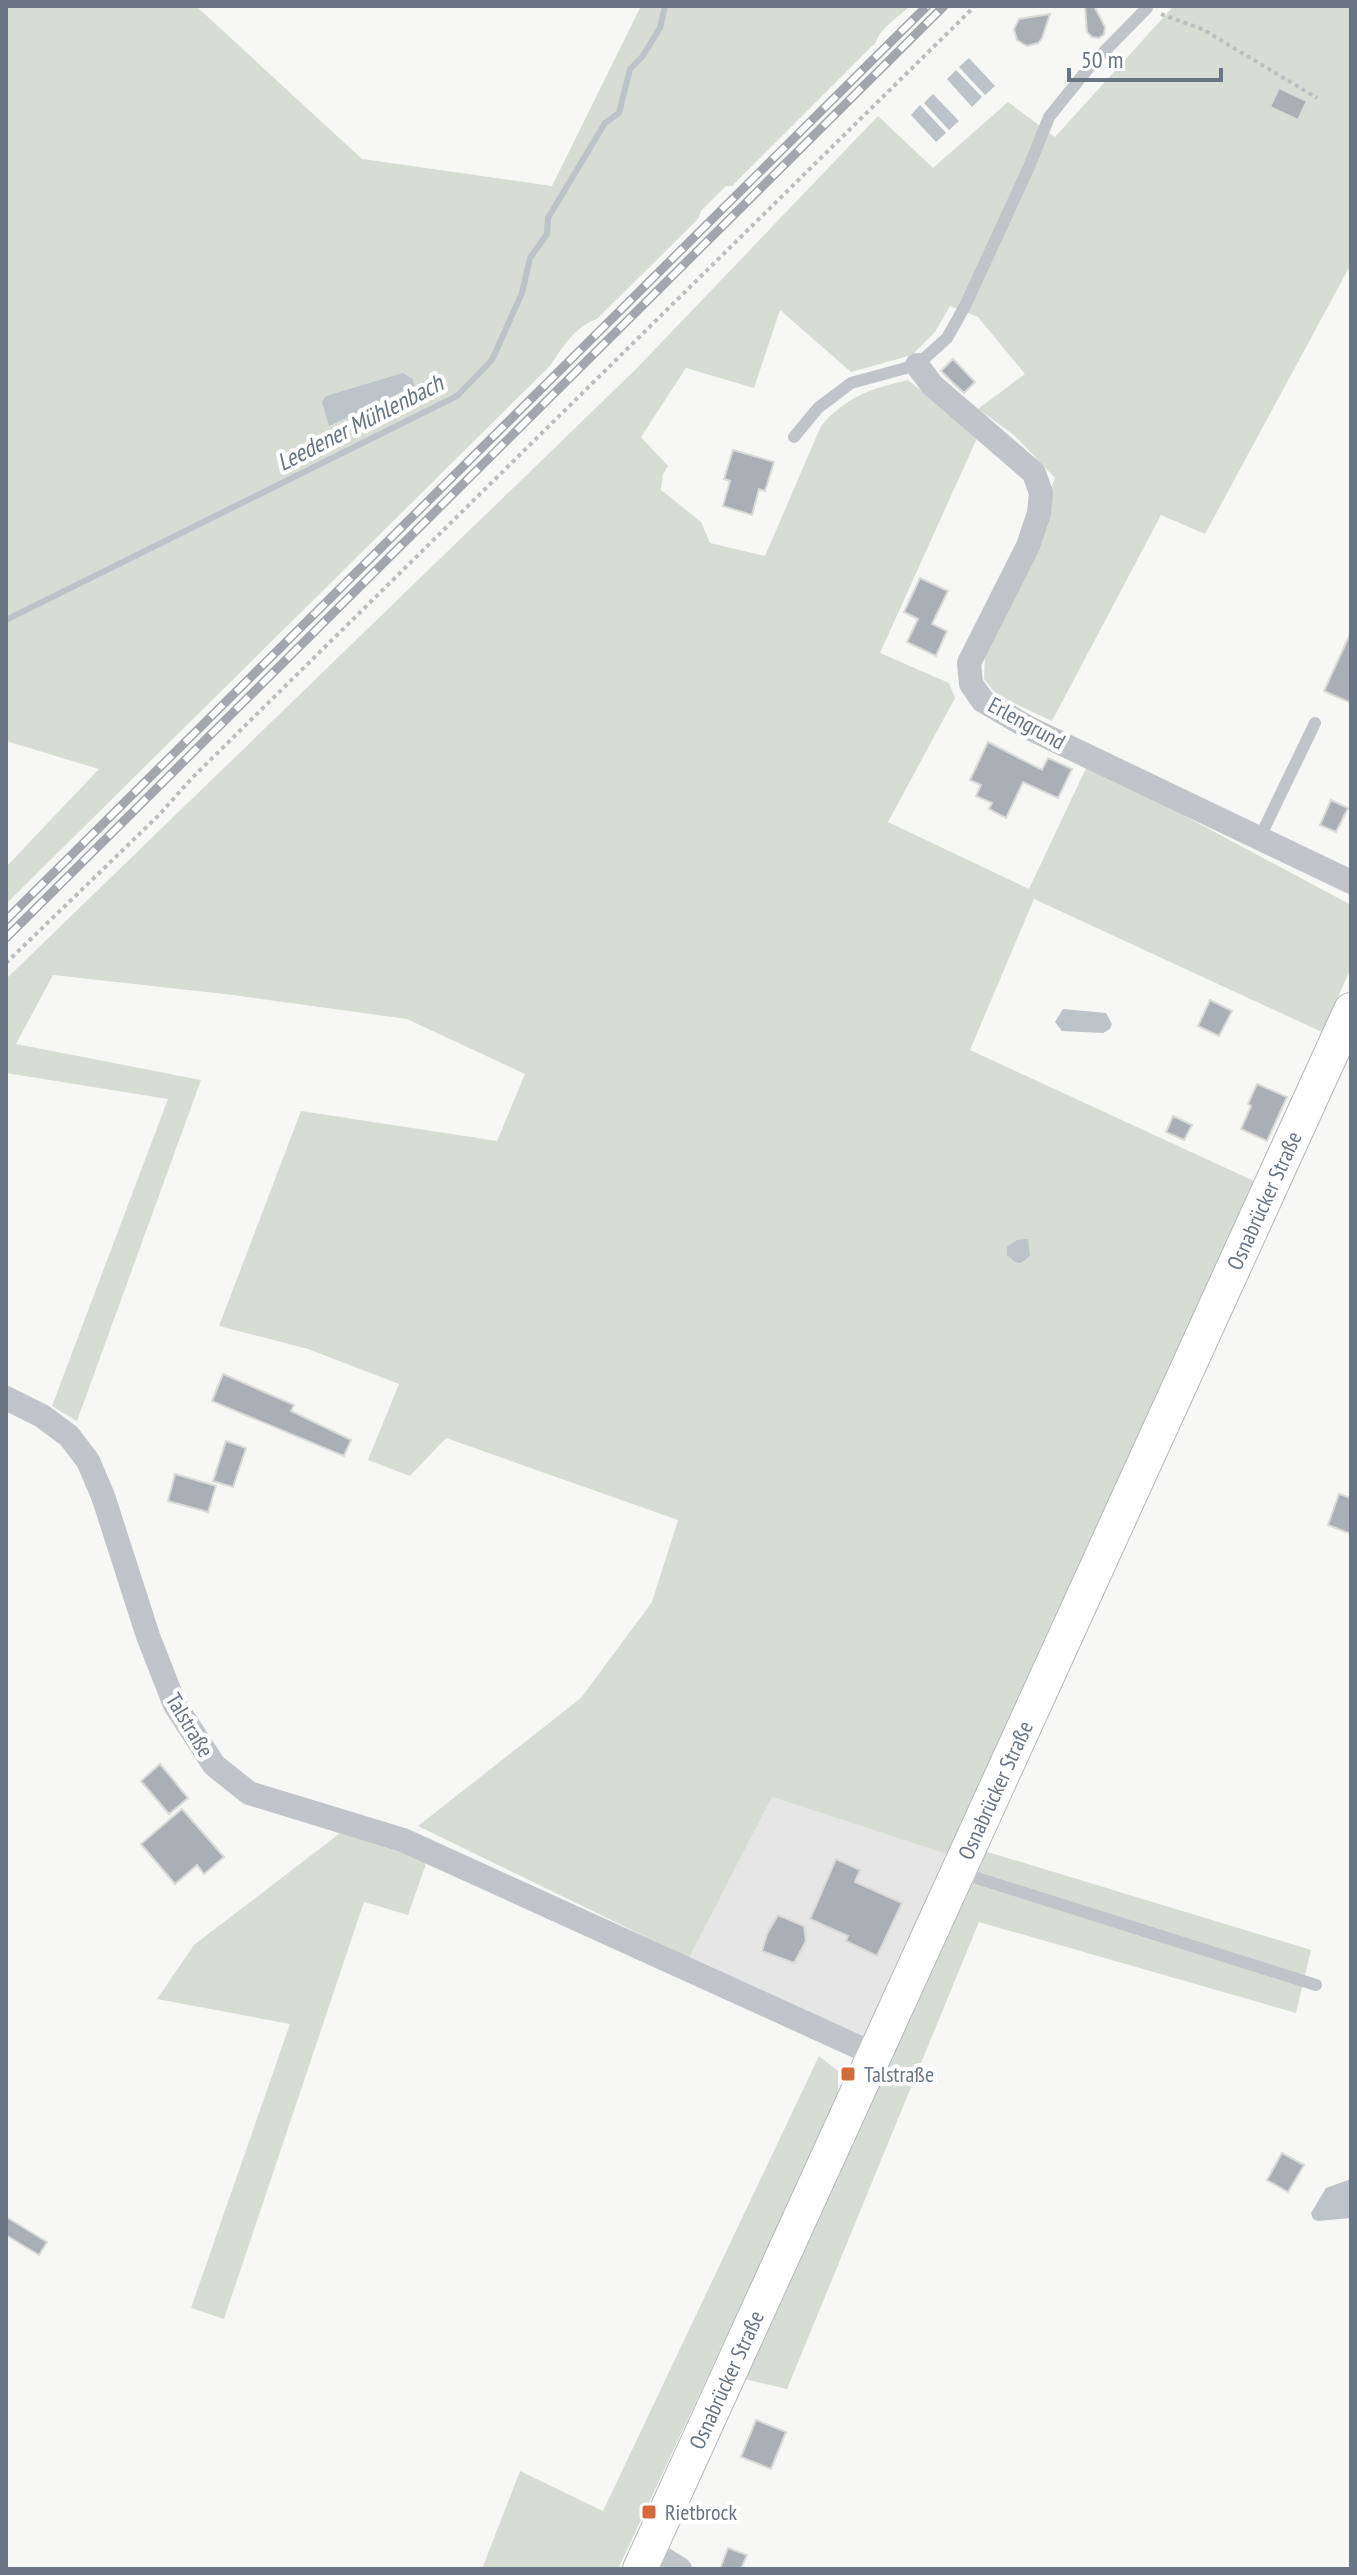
<svg xmlns="http://www.w3.org/2000/svg" width="1357" height="2575" font-family="'PT Sans Narrow',sans-serif">
<style>
.built{fill:#e5e6e5}
.green{fill:#d7dcd4}
.water{fill:#bcc4ca}
.lines{fill:none;stroke-linecap:round;stroke-linejoin:round}
.stream{stroke:#bcc4ca;stroke-width:6}
.building{fill:#a9afb5;stroke:#d9d9d7;stroke-width:2}
.secondary-casing{stroke:#b4b8bc;stroke-width:36}
.path{stroke:#bbbdc0;stroke-width:4;stroke-dasharray:4 4;stroke-linecap:butt}
.lane{stroke:#c1c4c8;stroke-width:12}
.street{stroke:#c1c4c8;stroke-width:24}
.secondary{stroke:#fff;stroke-width:34}
.rail-casing{stroke:#a3a7ad;stroke-width:9}
.rail{stroke:#fff;stroke-width:6;stroke-dasharray:18;stroke-linecap:butt}
.poi-dot{fill:#d26a3a;stroke:#fff;stroke-width:3}
.labels{text-anchor:middle;stroke-width:8;stroke-linejoin:round;paint-order:stroke}
.street-label{font-size:22px;fill:#697583;stroke:#fff}
.poi-label{font-size:22px;fill:#697583;stroke:#fff;text-anchor:start}
.water-label{font-size:24px;font-style:italic;fill:#65767f;stroke:#fff}
</style>
<rect width="100%" height="100%" fill="#f7f7f5"/>
<path class="built" d="M772 1797 953 1856 866 2037 689 1958Z"/>
<path class="green" d="M6 6H196L362 159 552 186 641 6H910C899 17 881 27 876 42L732 186H726L701 211 698 219 597 319C575 326 562 348 550 366L6 904V867L99 769 6 741Z
M1170 6H1351V264L1205 534 1161 515 1052 721 997 695 984 679 985 655 1055 478 1014 435 978 409 1025 374 978 317 950 306 935 332 912 355 851 372 780 310 754 388 686 368 641 437 668 466 663 474 661 490 701 522 710 543 765 556 821 426C847 396 870 389 908 380L978 436 880 653 949 683 955 698 888 822 1029 889 1088 764 1351 905V968L1322 1032 1034 899 970 1050 1254 1181 953 1856 772 1797 689 1958 418 1826 581 1698 652 1602 678 1520 446 1438 410 1476 368 1460 399 1384 308 1349 219 1326 301 1111 497 1141 525 1074 407 1019 233 995 53 975 16 1044 201 1080 77 1421 52 1406 168 1099 6 1073V979L637 368 878 116 933 168 1008 102 1055 137 1171 9Z
M343 1831 427 1861 408 1915 364 1902 224 2319 191 2308 290 2024 157 1999 194 1945Z
M981 1850 1311 1950 1296 2013 979 1922 787 2389 744 2379Z
M819 2056 838 2071V2097L618 2569H482L520 2471 603 2511Z"/>
<path class="water" d="M969 58 995 86 985 95 959 67Z
M956 70 982 97 972 107 947 79Z
M933 94 959 121 949 130 924 103Z
M920 105 946 133 936 142 911 115Z
M403 373 413 379 414 386 329 426 322 402 326 396Z
M1063 1009 1106 1013 1112 1024 1110 1029 1103 1033 1062 1031 1055 1022Z
M1028 1239 1030 1256 1021 1263 1015 1262 1007 1255V1247L1017 1240Z
M1351 2179V2218L1318 2221 1313 2219 1311 2213 1326 2188Z"/>
<g class="lines">
<path class="stream" d="M6 620 457 396 492 360 522 293 530 258 547 234 548 218 605 123 619 113 630 69 642 57 660 28 665 6"/>
</g>
<path class="building" d="M1085 6H1094L1105 27 1104 34 1099 38 1092 37 1087 32Z
M1050 14 1042 38 1038 43 1027 46 1017 40 1014 29 1019 19Z
M1279 88 1307 101 1298 120 1270 107Z
M953 359 975 382 964 393 941 371Z
M733 450 774 462 765 491 759 489 752 515 723 506 730 481 724 479Z
M920 578 948 591 932 624 947 631 936 656 907 642 918 619 904 612Z
M1351 632V703L1324 691Z
M988 742 1042 770 1048 758 1072 769 1058 798 1023 782 1006 818 989 809 992 803 976 796 981 785 970 780Z
M1331 800 1348 808 1336 832 1320 825Z
M1210 1000 1232 1011 1219 1036 1198 1026Z
M1257 1084 1287 1097 1267 1141 1241 1129 1251 1106 1248 1104Z
M1173 1116 1192 1125 1184 1140 1166 1132Z
M223 1374 294 1405 291 1411 351 1440 344 1456 212 1401Z
M226 1441 246 1448 233 1487 213 1481Z
M175 1474 216 1486 208 1512 168 1501Z
M1339 1494 1351 1498V1534L1328 1525Z
M160 1764 188 1798 169 1814 141 1781Z
M182 1809 224 1857 204 1874 197 1865 175 1884 141 1844Z
M836 1859 860 1870 855 1882 902 1903 877 1956 846 1941 848 1936 810 1919Z
M778 1915 804 1926 806 1941 794 1963 762 1951 767 1934Z
M1282 2153 1304 2165 1288 2192 1267 2180Z
M6 2217 47 2242 39 2255 6 2235Z
M756 2420 786 2432 771 2469 741 2457Z
M728 2548 747 2555 741 2569H720Z"/>
<g class="lines">
<g class="secondary-casing">
<g id="secondary">
<path id="s1" d="M640 2569 1351 1010"/>
</g>
</g>
<path class="path" d="M1161 14 1204 30 1317 98
M6 963 159 815 192 778 975 6"/>
<path class="lane" d="M794 437 818 408 851 383 917 365 947 338 965 306 1029 167 1049 117 1091 65 1147 8
M1260 837 1315 723
M961 1873 1316 1985"/>
<path class="street" d="M917 365 932 385 1034 473 1041 493 1039 513 1028 546 969 663 971 684 983 701 1029 728 1351 882
M6 1398 42 1416 69 1436 88 1461 103 1496 148 1636 175 1705 214 1765 249 1793 403 1840 876 2055
M649 2550 680 2569"/>
<use href="#secondary" class="secondary"/>
<g class="rail-casing">
<path id="rail" d="M6 920 927 6
M6 938 944 6"/>
</g>
<use href="#rail" class="rail"/>
</g>
<g class="poi-dot">
<rect x="840" y="2066" width="16" height="16" rx="4"/>
<rect x="641" y="2504" width="16" height="16" rx="4"/>
</g>
<g class="labels">
<g class="street-label">
<text transform="translate(1027 723) rotate(29)" y="8">Erlengrund</text>
<text dy="8" stroke="none"><textPath href="#s1" startOffset="1504">Osnabrücker Straße</textPath></text>
<text transform="translate(190 1725) rotate(59)" y="8">Talstraße</text>
<text dy="8" stroke="none"><textPath href="#s1" startOffset="856">Osnabrücker Straße</textPath></text>
<text dy="8" stroke="none"><textPath href="#s1" startOffset="208">Osnabrücker Straße</textPath></text>
</g>
<g class="poi-label">
<text x="864" y="2082">Talstraße</text>
<text x="665" y="2520">Rietbrock</text>
</g>
<g class="water-label">
<text transform="translate(360 423) rotate(-27)" y="8">Leedener Mühlenbach</text>
</g>
</g>
<rect width="1357" height="2575" fill="none" stroke="#697583" stroke-width="16"/>
<path d="M1069 68v12h152v-12" fill="none" stroke="#697583" stroke-width="4"/>
<text x="1081" y="68" font-size="24" fill="#697583" stroke="#ffffff" stroke-width="6" paint-order="stroke">50 m</text>
</svg>
